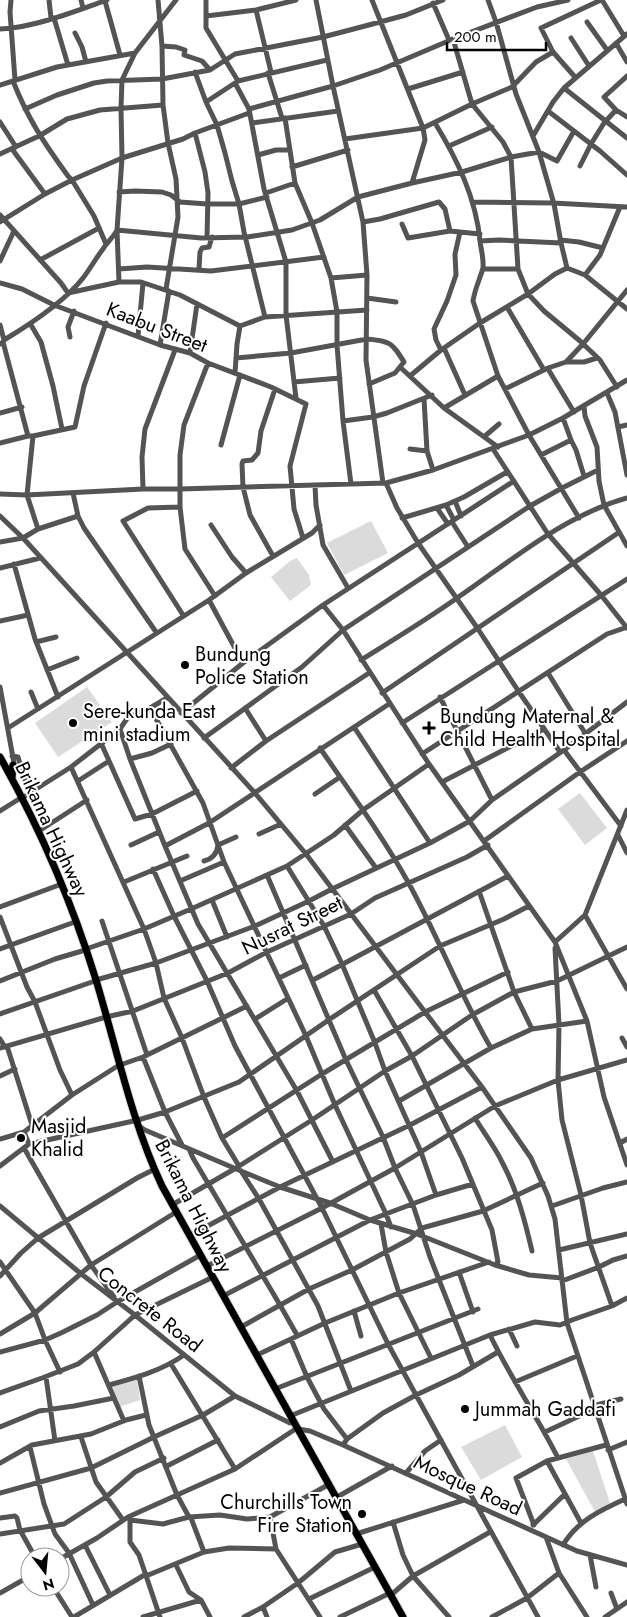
<svg xmlns="http://www.w3.org/2000/svg" width="627" height="1617" font-family="Jost,sans-serif">
<style>
.green{fill:#dbdbdb}
.lines{fill:none;stroke-linecap:round;stroke-linejoin:round}
.highway-casing{stroke:#dbdbdb;stroke-width:9}
.minor{stroke:#545454;stroke-width:5}
.highway{stroke:#000;stroke-width:7}
.poi-dot{fill:#000;stroke:#fff;stroke-width:2}
.labels{text-anchor:middle;stroke-width:4;stroke-linejoin:round;paint-order:stroke}
.street-label{font-size:20px;fill:#000;stroke:#fff}
.poi-label{font-size:20px;fill:#000;stroke:#fff;text-anchor:start}
</style>
<rect width="100%" height="100%" fill="#fff"/>
<path class="green" d="M371 521 388 553 344 575 327 543Z
M297 558 309 575 311 585 290 601 271 577 290 561Z
M87 687 112 722 58 757 35 723Z
M580 793 607 828 585 845 558 809Z
M137 1380 140 1400 119 1407 111 1387Z
M505 1425 522 1457 481 1480 461 1447Z
M593 1451 610 1503 595 1512 566 1459Z"/>
<g class="lines">
<g class="highway-casing">
<path id="highway" d="M0 757C40 828 72 902 96 980 117 1049 131 1120 162 1186L403 1617
M12 779 13 765"/>
</g>
<path class="minor" d="M11 0 10 12 15 80
M49 0 51 18
M81 0 83 8
M158 0 162 46 163 105 168 143 176 179 178 217 166 289
M206 0V28L238 81
M316 0 333 86 363 222 367 275 366 360 383 483
M372 0 423 128 425 140 412 183
M488 0 496 22 516 94 539 152 554 204 561 243
M602 0 624 36
M105 1 120 55
M433 3 449 40
M256 10 271 72
M206 16 256 10 296 0
M54 18 68 65
M587 22 607 50
M0 29C33 28 76 11 107 0
M75 33 82 47 86 62
M571 38 589 66
M616 43 627 62
M162 46 176 47 185 50 184 55 202 61 210 70
M195 72 206 102 217 125 225 153 232 181 239 204 244 232 265 317
M268 73 282 118
M627 76 604 97 616 110 627 117
M575 77 553 52 541 28 601 0
M13 81C28 119 44 143 68 176L72 180 94 216 106 244
M235 83 249 109 264 189 286 262V315L296 398
M0 85 57 67 135 53
M564 88 627 138
M408 89 463 72
M206 102 238 81 327 60
M25 109 57 95 94 83 107 81 162 79 210 70 235 54 323 37 365 26 406 15 443 0
M249 109 333 86 380 70 453 39 537 7 568 0
M548 111 600 151 627 175
M285 118 295 183 312 223 331 278 337 312V345L343 421 351 484
M0 122 16 147
M252 123 338 111
M435 123C457 159 476 198 480 241 481 250 484 259 483 268 480 279 475 288 473 301L498 376 529 435 579 518
M574 131 557 161 539 152 511 157 518 269 528 294 544 311 580 341 600 360 617 387
M195 133 205 172 208 193 207 238
M533 136 553 102 564 88 627 34
M345 139 423 128 472 104 512 87 536 62 553 52
M449 146 492 127
M12 149 45 194
M0 154 39 136 67 119 100 110 163 105
M258 155 276 150H289
M580 166 591 144 604 123 616 110
M292 167 348 150
M119 192 135 191 162 192 171 195 180 202 207 204H239L267 197
M266 193 295 183
M473 202 553 203 627 207
M0 215 61 283 68 293 119 282H141L180 295 240 326
M0 222 45 194 72 180 122 158 183 139 195 133 249 113
M363 222 380 219 439 202 445 209 450 231
M402 224 408 238 450 231 480 234
M117 230 201 238 247 237 292 230 320 220 358 197 412 183 462 172 511 157 503 142 472 104 453 39
M560 240 579 242 603 248
M480 241 499 240 561 243 567 268
M40 260 99 228
M0 261 14 231
M119 269 147 267 211 271 324 257
M199 269 200 252 202 248 209 247 212 237
M483 269H518
M585 275 600 255 620 207
M331 278 367 275
M119 282 117 230 122 158 121 108 122 80 135 53 176 0
M0 283 22 289 54 305 160 345 190 353 208 363 271 387 306 404 290 466 294 509 303 538
M367 298 396 302
M507 307 544 370
M0 325 4 340
M31 325 41 342 53 386 62 429
M138 336 143 283
M70 337 68 327 74 311
M3 342 28 436H33L75 427 84 386 106 323
M0 344 3 342 4 340C29 325 65 301 83 278 90 269 96 258 103 249 107 242 113 238 117 230
M160 345 169 291
M444 348 465 395
M441 350 436 340 434 329 447 301 456 275 455 254 460 232
M190 353 197 304
M236 358 291 353 367 339C391 341 392 343 404 362L395 373 369 384
M566 362H584L597 358
M208 363 184 425 180 455V507L185 549 215 596
M400 367 444 408 498 447
M548 369 574 412
M235 373 237 344 240 326 265 317 367 310
M410 376 441 350 480 323 528 294 555 274 567 268 585 275 627 309
M294 382 340 378
M505 389 548 368 566 362 583 344 627 290
M607 393 615 412 627 475
M424 399 427 451 433 470
M584 406 585 416 597 447 599 481 604 505 627 546
M444 408 498 376
M0 413 22 407
M343 421 373 417 387 413 432 395
M618 427 627 425
M33 436 27 495 38 529
M485 436 499 424
M571 440 576 450 584 476
M0 443 28 436
M221 445 240 375
M410 449 427 451
M493 449 548 534 601 595 627 628
M541 455 571 440 563 418
M386 483 397 508 418 543 478 629 519 692 560 752
M315 485 316 505 323 545 348 588
M143 489 142 457 145 429 175 350
M73 493 78 516 84 528 156 632
M0 494 27 495 143 489H180L386 483 433 470 529 435 563 418 627 380
M455 501 461 516
M446 505 454 520
M180 507 148 508 123 521 183 615
M437 508 448 524
M0 516 23 538 255 793 306 854 425 1012 482 1087 531 1158 548 1196 555 1219 567 1323 627 1504
M402 518 446 505 464 497 507 472
M452 522 468 547
M211 525 232 557 246 573
M0 542 23 538 38 529 78 516
M273 556 250 515 243 487 242 464 243 461 252 460 258 453 261 431 275 389
M14 564 35 639 58 697
M0 568 40 558
M209 600 243 663
M323 605 343 630 429 764 555 942 587 1021 604 1097 627 1165
M0 621 28 615
M36 642 56 637
M361 660C393 640 426 620 457 598 511 561 563 516 627 498
M47 670 77 658
M548 673 585 733
M0 687 14 763 11 767
M31 692 38 709
M382 693 618 533
M440 697 492 800 564 750 627 702
M167 698 150 708 128 717 120 729 130 759 165 846 198 924 297 1091 333 1162
M150 708 203 803 224 862 306 1036 335 1105 386 1214 391 1227
M245 708 266 741
M181 713 243 663 323 605 514 481
M402 723 627 579
M354 727 430 843
M8 728 209 600 246 573 312 533 320 525
M204 738 302 667 343 630 530 506 562 488 598 470
M101 743 135 819 152 814 197 791
M320 748C350 792 382 835 408 882 438 936 460 995 491 1048
M564 750 621 826
M422 754 607 634 627 627
M12 756 18 757 29 793
M130 759 152 753 171 744
M71 767 144 929 156 963 164 998 182 1038 204 1097 222 1138 239 1166
M231 768 266 741 369 673
M78 781 109 761
M442 782 544 729
M315 794 340 777
M22 798 71 767 120 729
M0 811 19 799
M345 825 376 868
M39 831 87 800
M259 834 281 824
M618 835 627 853
M484 841 580 772 627 741
M131 845 159 832
M165 846 209 823 389 704
M204 861C212 859 217 854 218 845L236 837
M287 866 324 926 342 964 375 1043 385 1071 421 1152 436 1195
M153 869 174 916 207 981 235 1046 322 1208 388 1344 538 1617
M267 875 346 1060 383 1137 395 1168 413 1205 430 1257 473 1366
M180 881 224 862
M124 882 187 856
M479 891 514 992 532 1029
M212 900 227 937
M0 907 59 885
M585 915 627 989
M0 917 27 987 35 1002 60 1070 72 1095
M102 921 147 1055
M555 942 585 915 627 810
M555 948 559 1025 558 1080 562 1120 581 1195 590 1243 612 1306
M0 949 72 923
M86 949 144 929 191 909 287 866 334 835 363 810 429 764
M279 978 306 965
M96 980 156 963 255 926 309 901 332 889 430 843 470 821 492 800
M313 980 508 876
M0 981 55 959 82 951
M374 990 412 1056 462 1158 492 1230 498 1262 495 1265
M0 1014 92 982
M255 1019 287 999
M622 1038 627 1047
M0 1039 5 1047
M7 1046 32 1125
M0 1048 106 1017 133 1011 228 973 267 952 351 914 375 898 467 857 488 845
M143 1057 165 1112 182 1145
M120 1065 143 1057 247 1006
M0 1076 15 1069
M399 1101 491 1048 532 1029 587 1021
M475 1118C484 1133 495 1147 502 1162 517 1190 525 1221 532 1251
M139 1126 145 1130 241 1171 280 1187 330 1203 370 1220 417 1234 495 1265 529 1275 562 1278
M24 1132 29 1144
M222 1138 322 1074 425 1012 508 972
M0 1139 24 1132 72 1095 116 1067
M620 1143 627 1139
M24 1148 91 1265 114 1297
M189 1149 193 1158 280 1305 297 1335
M0 1166 29 1144 138 1120 165 1112 239 1082 330 1019 440 946 504 919 529 906
M241 1171 259 1199 318 1306 351 1391
M172 1205 236 1168 312 1120 385 1071 412 1056 472 1015 514 992 557 981 627 947
M0 1206 80 1273 135 1315 235 1396 290 1423
M552 1206 603 1188 627 1182
M381 1224 386 1252 399 1293 431 1358
M189 1236 280 1187 410 1125 482 1087
M559 1250 627 1234
M0 1262 35 1313 45 1340 60 1372
M207 1266 322 1208 395 1168 495 1106 558 1080 627 1060
M459 1272 473 1312
M0 1276 21 1253 38 1238 137 1178 151 1171
M562 1281 599 1267 613 1260 627 1256
M223 1296 370 1220 436 1195 473 1184
M354 1311 361 1336
M241 1327 309 1289 352 1270 410 1239 422 1228 483 1211 543 1183
M509 1329 517 1346
M0 1334 35 1313 91 1265 173 1214
M490 1335C510 1377 537 1416 558 1458
M291 1339 307 1377 324 1409 347 1439
M0 1352 45 1340 61 1333 97 1315 117 1302 197 1257
M94 1352 124 1421
M257 1355 325 1323 399 1293 489 1262
M171 1364 235 1469
M139 1376 149 1425 177 1495 189 1517
M46 1377 55 1441
M515 1382 577 1356
M109 1385C135 1378 161 1371 184 1355
M275 1389 478 1309
M0 1393 42 1378 78 1364 94 1352 135 1315 209 1279
M290 1416 490 1335 535 1322 560 1325 572 1320 612 1306 627 1298
M0 1427 39 1411 74 1406 114 1398
M298 1429 310 1431 343 1445 577 1551 627 1565
M545 1432 590 1411 596 1405 621 1399
M81 1437 96 1482 123 1520
M343 1445 347 1439 383 1413 416 1395 459 1375 498 1352
M30 1447 44 1504 55 1534 69 1553 93 1605
M608 1450 627 1442
M547 1461 581 1523
M0 1463 32 1445 91 1434 126 1420 146 1415
M167 1466 218 1440
M406 1473 425 1451 441 1440
M0 1493 91 1468 154 1437 203 1415 235 1396
M337 1497 392 1466
M129 1517 130 1520V1542L139 1555 160 1617
M270 1517 276 1549 320 1617
M0 1518 15 1516 17 1518 20 1530 35 1557
M191 1518 204 1552
M130 1520 163 1524 189 1517 220 1515 247 1519 270 1517 326 1486
M393 1522 403 1555 413 1576 449 1617
M533 1525 565 1494
M534 1525 516 1478 547 1461 606 1445
M0 1534 64 1524 106 1497 135 1472 164 1458
M356 1534 464 1500
M546 1537 559 1573 587 1617
M85 1545 110 1595
M563 1545C577 1521 601 1510 625 1499
M590 1555 596 1587
M60 1559 97 1538 128 1517 235 1469 294 1430
M176 1565 189 1592 201 1600 210 1617
M146 1576 204 1552 229 1548 276 1549
M53 1587 72 1617
M0 1593 30 1576
M611 1593 617 1609
M391 1595 413 1576 490 1532
M309 1599 371 1569
M263 1607 267 1617
M74 1617 146 1574
M143 1617 201 1600
M244 1617 263 1607 298 1583 335 1552 359 1545
M340 1617 386 1595
M492 1617 527 1598 559 1573
M605 1617 627 1602"/>
<use href="#highway" class="highway"/>
</g>
<g class="poi-dot">
<circle cx="185" cy="665" r="5"/>
<circle cx="73" cy="723" r="5"/>
<path d="M426.5 720.5h5v5h5v5h-5v5h-5v-5h-5v-5h5z"/>
<circle cx="21" cy="1138" r="5"/>
<circle cx="465" cy="1409" r="5"/>
<circle cx="362" cy="1514" r="5"/>
</g>
<g class="labels">
<g class="street-label">
<text transform="translate(157 327) rotate(21)" y="7">Kaabu Street</text>
<text transform="translate(52 829) rotate(65)" y="7">Brikama Highway</text>
<text transform="translate(292 925) rotate(-26)" y="7">Nusrat Street</text>
<text transform="translate(194 1206) rotate(63)" y="7">Brikama Highway</text>
<text transform="translate(150 1309) rotate(38)" y="7">Concrete Road</text>
<text transform="translate(468 1485) rotate(25)" y="7">Mosque Road</text>
</g>
<g class="poi-label">
<text x="195" y="661">Bundung<tspan x="195" dy="23">Police Station</tspan></text>
<text x="83" y="718">Sere-kunda East<tspan x="83" dy="23">mini stadium</tspan></text>
<text x="440" y="723">Bundung Maternal &amp;<tspan x="440" dy="23">Child Health Hospital</tspan></text>
<text x="31" y="1133">Masjid<tspan x="31" dy="23">Khalid</tspan></text>
<text x="475" y="1416">Jummah Gaddafi</text>
<text x="352" y="1509" text-anchor="end">Churchills Town<tspan x="352" dy="23">Fire Station</tspan></text>
</g>
</g>
<g transform="translate(45 1572) rotate(164)"><circle r="24" fill="#ffffff" stroke="#999999"/>
<path d="M0-4L9 19L0 12L-9 19Z" fill="#000000"/>
<text y="-8" font-size="14" font-weight="bold" text-anchor="middle" fill="#000000">N</text>
</g>
<path d="M447 42v8h99v-8" fill="none" stroke="#000000" stroke-width="2.5"/>
<text x="454" y="42" font-size="15" fill="#000000" stroke="#ffffff" stroke-width="4" paint-order="stroke">200 m</text>
</svg>
